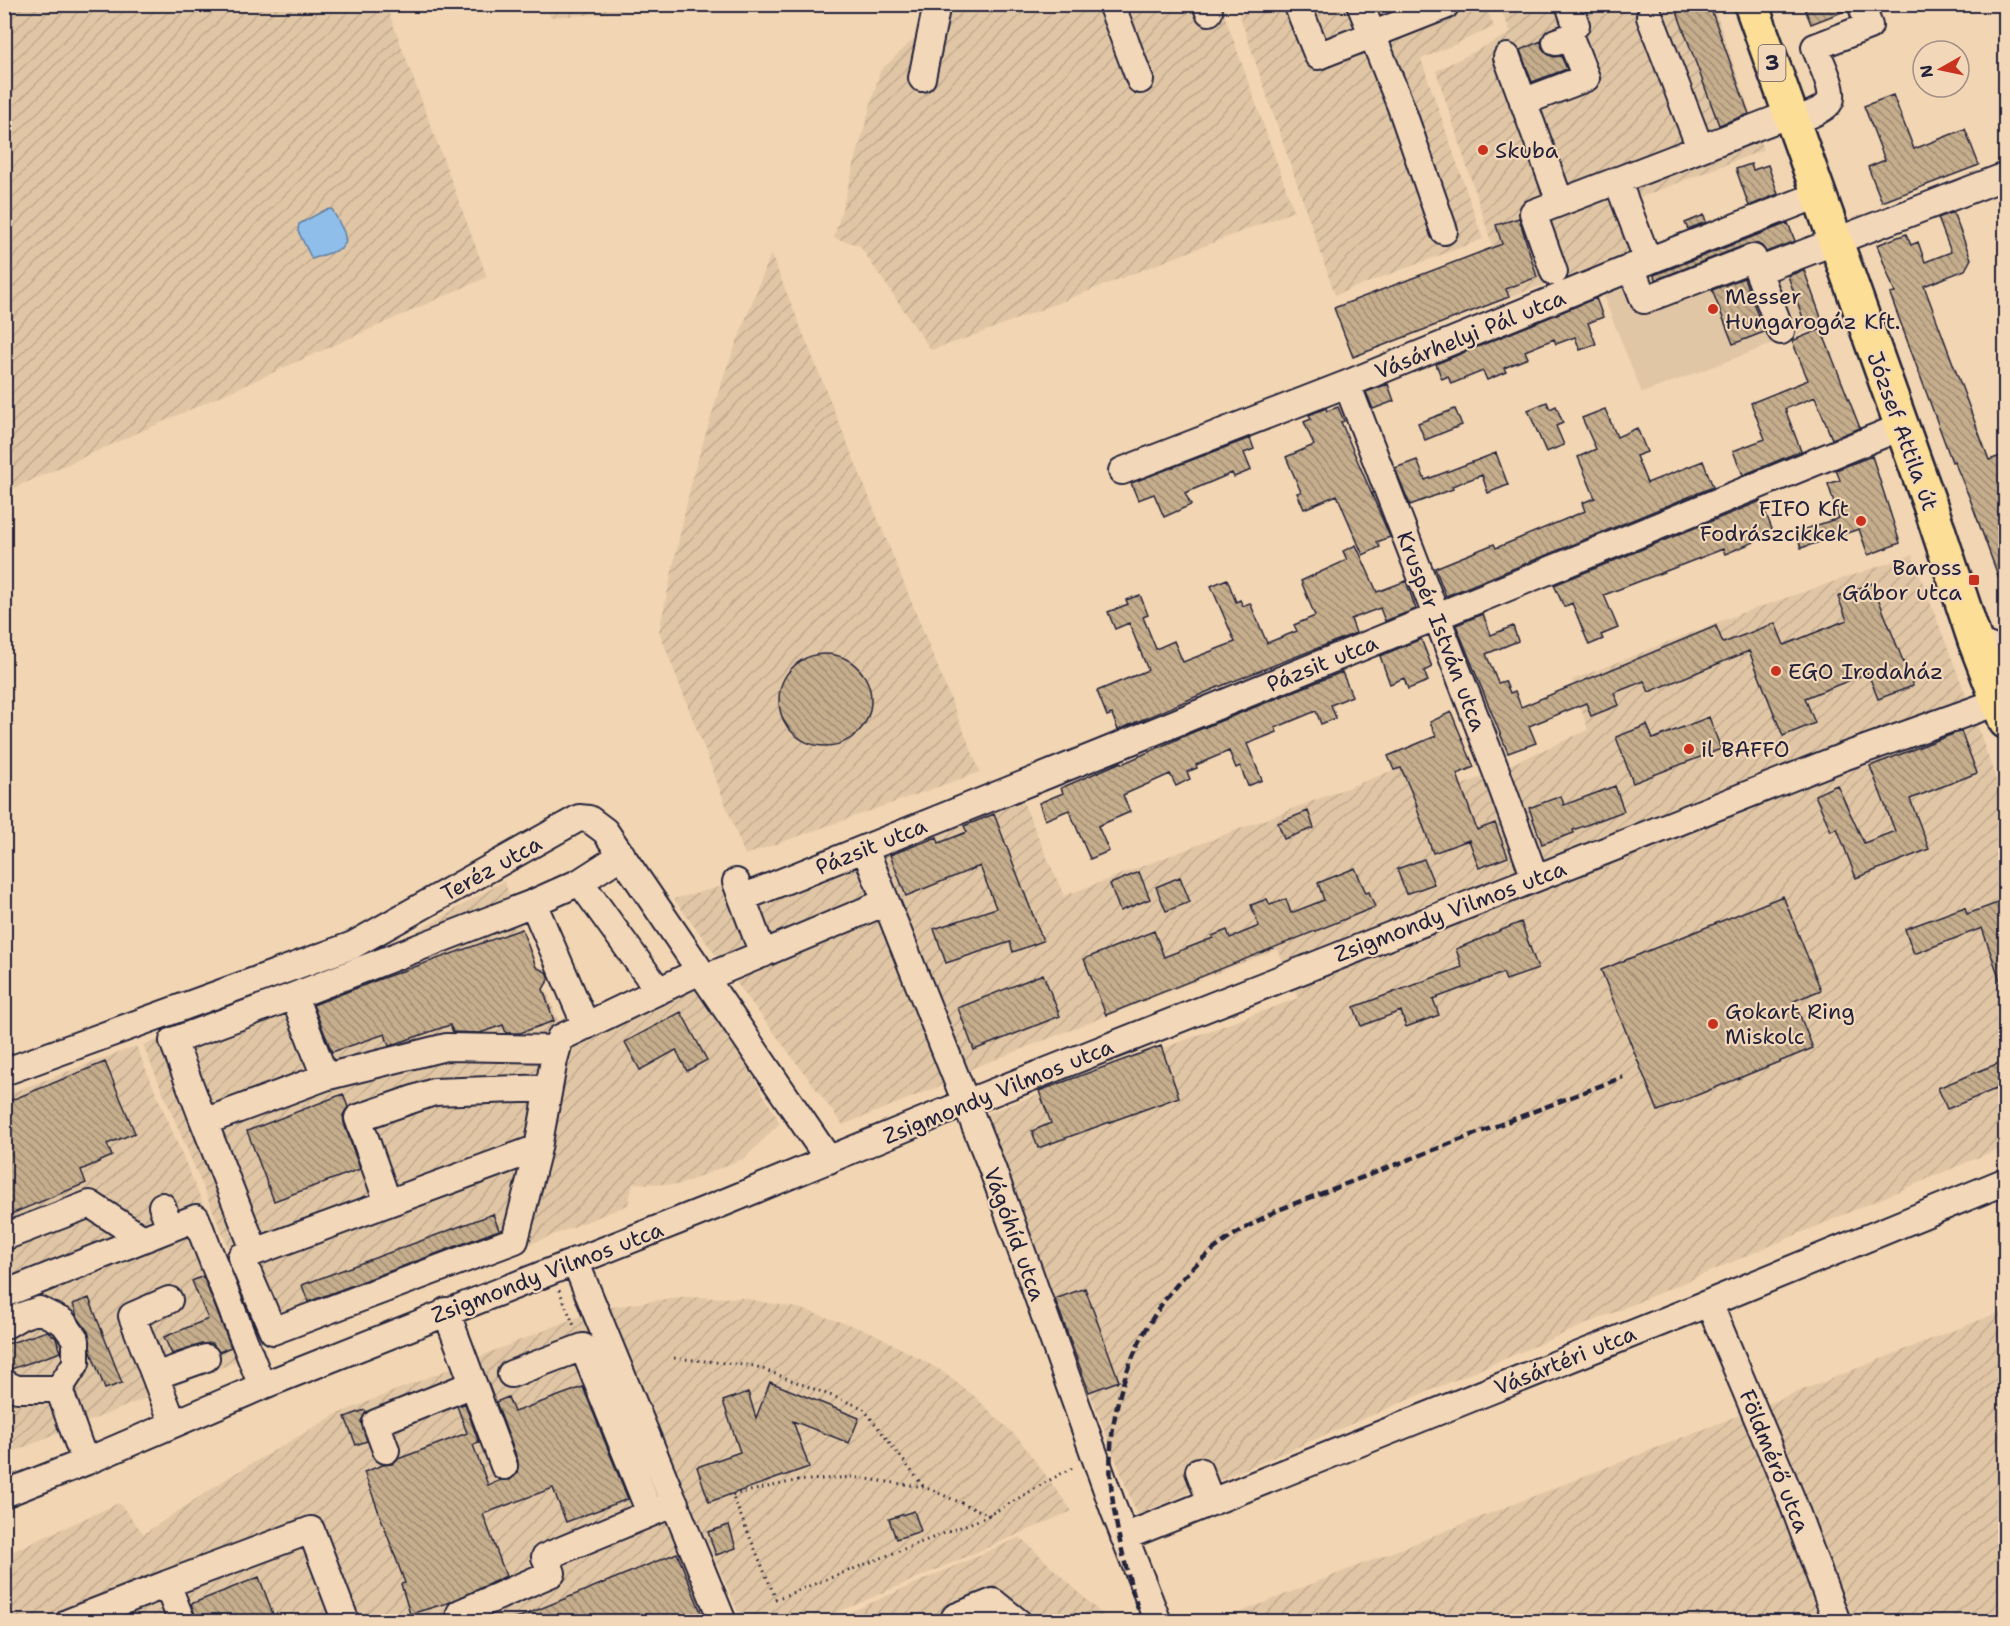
<svg xmlns="http://www.w3.org/2000/svg" width="2010" height="1626" font-family="'Shantell Sans',sans-serif">
<style>
.built{fill:#e1c6a5}
.industrial{fill:url(#industrial-furrows)}
.water{fill:#8ebee9;stroke:#6380a3;stroke-width:1.5}
.building{fill:url(#building-back-hatch);stroke:#22223b;stroke-width:1.5}
.lines{fill:none;stroke-linecap:round;stroke-linejoin:round}
.minor-casing{stroke:#22223b;stroke-width:30}
.major-casing{stroke:#22223b;stroke-width:38}
.path{stroke:#22223b;stroke-width:3;stroke-dasharray:1.5 4.5;stroke-linecap:butt}
.minor{stroke:#f3d7b9;stroke-width:26}
.major{stroke:#fdde96;stroke-width:33}
.rail{stroke:#22223b;stroke-width:4.5;stroke-dasharray:9 4.5;stroke-linecap:butt}
.poi-dot{fill:#c8321e;stroke:#f3d7b9;stroke-width:2}
.labels{text-anchor:middle;stroke-width:4.5;stroke-linejoin:round;paint-order:stroke}
.shield{fill:#f3d7b9;stroke:#615861;stroke-width:1.5}
.shield-label{font-size:21px;font-weight:bold;fill:#22223b}
.poi-label{font-size:22px;fill:#22223b;stroke:#f3d7b9;text-anchor:start}
.street-label{font-size:22px;fill:#22223b;stroke:#f3d7b9}
</style>
<defs>
<pattern id="industrial-furrows" width="10" height="10" patternUnits="userSpaceOnUse" patternTransform="scale(1.5)"><rect width="10" height="10" fill="#e1c6a5"/><path d="M-1 1l2-2M0 10L10 0M9 11l2-2" fill="none" stroke="#c1aa8f"/></pattern>
<pattern id="building-back-hatch" width="6" height="6" patternUnits="userSpaceOnUse" patternTransform="scale(1.5)"><rect width="6" height="6" fill="#c6ae8d"/><path d="M-1 5l2 2M0 0l6 6M5-1l2 2" fill="none" stroke="#a08d74"/></pattern>
</defs>
<rect width="100%" height="100%" fill="#f2d5b2"/>
<filter id="ink" filterUnits="userSpaceOnUse"><feTurbulence type="fractalNoise" baseFrequency=".0167" numOctaves="2"/><feDisplacementMap in="SourceGraphic" scale="12" xChannelSelector="R" yChannelSelector="G"/><feConvolveMatrix kernelMatrix="1 2 1 2 8 2 1 2 1" color-interpolation-filters="sRGB"/></filter>
<g filter="url(#ink)">
<path class="built" d="M1786 223 1824 325 1642 393 1602 293Z"/>
<path class="industrial" d="M547 4H756V5L550 17Z
M4 5H386L487 277 5 492Z
M925 5H1221L1294 211 965 339 931 350 859 245 834 238 880 71 917 36Z
M1236 5H1485L1494 27 1421 59 1483 239 1335 295Z
M1499 5H1713L1763 150 1631 201 1647 248 1509 297 1436 71 1511 33Z
M771 254 980 772 745 855 659 631 693 475 724 375Z
M1912 555 1972 711 2005 805V1146L1137 1515 1059 1312 986 1114 1298 998 1278 949 973 1068 940 1086 843 1125 674 899 865 849 1016 786 1064 896 1423 759 1438 795 1496 771 1588 730 1572 680 1739 614Z
M504 881 558 1021 630 989 648 1015 698 983 780 1123 745 1158 679 1185 633 1183 628 1205 271 1348 143 1045 369 959Z
M136 1046 265 1350 5 1455V1095Z
M680 1297 742 1298 802 1309 873 1333 940 1370 973 1395 1019 1439 1072 1511 818 1621H742L605 1308Z
M2005 1310V1621H1218Z
M590 1312 717 1621 5 1622V1555L119 1503 144 1534 229 1477 335 1415Z
M1020 1537 1109 1621 828 1622Z"/>
<path class="water" d="M332 209 344 232 346 242 341 249 312 259 298 231 299 224 325 210Z"/>
<path class="building" d="M1674 4H1709L1749 114 1719 125Z
M1803 4H1846L1847 10 1811 24Z
M1541 41 1542 48 1547 54 1554 57 1561 56 1567 69 1532 82 1520 50Z
M1893 95 1914 149 1965 129 1979 165 1882 202 1868 167 1885 160 1864 106Z
M1751 164 1753 170 1768 165 1778 194 1749 206 1736 169Z
M1953 212 1971 259 1965 270 1924 286 1989 460 2006 454V592H2004L1970 499 1954 461 1952 462 1890 294 1895 293 1877 245 1906 234 1911 245 1918 242 1925 262 1951 252 1938 218Z
M1704 215 1706 222 1688 229 1685 223Z
M1519 218 1537 277 1506 289 1509 297 1353 357 1334 308 1502 244 1496 225Z
M1788 223 1795 241 1766 252 1762 246 1756 243 1748 244 1655 280 1654 275Z
M1804 270 1823 323 1807 329 1788 276Z
M1744 278 1764 332 1733 344 1712 290Z
M1596 298 1603 317 1588 323 1596 344 1580 350 1575 337 1556 344 1554 339 1525 351 1528 358 1504 368 1506 372 1487 380 1483 371 1451 384 1448 376 1442 379 1436 364Z
M1821 329 1860 428 1832 439 1815 397 1785 409 1801 451 1743 475 1733 451 1765 439 1751 403 1808 380 1792 341Z
M1388 384 1394 401 1373 409 1366 392Z
M1547 402 1550 409 1556 406 1563 423 1556 426 1564 445 1546 452 1528 410Z
M1338 407 1344 421 1341 422 1390 537 1377 542 1380 547 1363 555 1337 495 1304 509 1297 493 1301 492 1286 457 1314 445 1304 422 1311 419 1309 415 1326 408 1327 411Z
M1455 409 1462 425 1425 440 1418 423Z
M1605 409 1617 437 1637 428 1647 452 1636 456 1647 483 1703 461 1713 487 1446 596 1435 568 1494 544 1496 548 1585 511 1582 503 1595 498 1578 457 1596 449 1582 418Z
M1250 438 1254 449 1244 453 1251 470 1234 477 1232 473 1185 493 1191 505 1164 517 1154 494 1138 500 1131 483Z
M1496 453 1508 485 1488 493 1482 475 1452 486 1453 489 1410 505 1395 468 1417 460 1425 480Z
M1872 456 1900 543 1868 555 1859 529 1801 548 1796 532 1839 518 1828 484 1840 480 1836 470Z
M1761 501 1772 529 1752 536 1754 542 1725 554 1723 549 1604 595 1618 628 1601 635 1603 639 1589 645 1572 603 1564 607 1554 585Z
M1356 545 1377 592 1406 581 1416 609 1385 621 1380 608 1351 619 1356 633 1216 688 1118 730 1112 714 1107 716 1097 691 1148 670 1129 623 1115 629 1108 612 1128 604 1126 600 1140 595 1148 615 1143 617 1156 649 1174 641 1183 662 1235 642 1211 586 1227 579 1236 602 1240 600 1243 606 1250 603 1267 643 1297 631 1294 625 1315 616 1301 581 1347 560 1343 551Z
M1872 583 1913 686 1878 699 1868 673 1805 698 1815 723 1783 736 1749 651 1649 692 1644 681 1614 693 1619 705 1591 716 1586 703 1529 726 1536 743 1508 753 1456 625 1483 614 1491 635 1513 626 1518 641 1486 654 1498 683 1505 681 1510 693 1515 691 1521 707 1716 626 1723 643 1775 623 1784 645 1847 620 1838 597Z
M1421 639 1432 667 1424 671 1428 681 1408 689 1404 678 1390 684 1380 656Z
M779 700a46 46 0 1 1 92 0a46 46 0 1 1-92 0Z
M1342 672 1352 696 1331 705 1336 718 1321 724 1316 711 1275 728 1277 732 1247 744 1262 780 1248 786 1240 766 1236 768 1229 751 1196 765 1197 768 1187 772 1190 779 1176 786 1170 774 1123 795 1130 812 1098 826 1109 851 1090 859 1069 810 1045 820 1039 803 1063 793 1061 788 1121 762 1122 764 1191 733Z
M1451 712 1474 767 1457 774 1477 830 1495 823 1508 857 1479 868 1469 840 1433 853 1416 806 1417 805 1401 768 1394 770 1388 756 1436 736 1430 722Z
M1709 717 1721 749 1633 783 1616 737 1647 725 1653 739Z
M1961 731 1977 773 1910 799 1929 849 1856 878 1837 828 1831 831 1815 795 1837 785 1864 843 1895 831 1870 766Z
M1615 786 1624 811 1573 830 1574 833 1542 844 1529 808 1561 796 1564 805Z
M1308 811 1314 828 1284 839 1278 823Z
M994 814 1043 941 1013 952 1010 942 946 963 934 929 996 908 980 866 906 896 890 855 937 837 939 843 967 832 964 826Z
M1424 859 1434 884 1406 894 1397 869Z
M1355 868 1366 893 1369 892 1375 907 1106 1015 1084 959 1154 931 1164 957 1213 938 1212 936 1227 930 1230 938 1259 926 1251 905 1267 899 1270 905 1286 899 1291 913 1324 900 1318 883Z
M1139 872 1150 899 1120 911 1110 884Z
M1180 877 1190 902 1166 911 1156 887Z
M1783 896 1821 990 1794 1001 1813 1048 1658 1111 1601 970Z
M2006 900V988L2003 989 1982 928 1914 954 1905 929 1965 907 1967 914Z
M1521 922 1538 969 1506 980 1503 973 1433 999 1439 1015 1406 1027 1401 1011 1361 1026 1354 1007 1462 967 1456 949Z
M522 929 536 967 546 972 549 979 543 989 554 1021 520 1033H506L503 1025 480 1033 453 1032 450 1025 389 1046 385 1034 332 1052 313 1005 380 979Z
M1043 974 1060 1016 974 1050 958 1008Z
M681 1012 707 1060 687 1071 676 1050 640 1070 625 1042Z
M1161 1046 1179 1097 1038 1148 1032 1131 1051 1123 1039 1091Z
M2006 1060V1085L1947 1109 1938 1088Z
M105 1062 135 1133 107 1144 112 1156 81 1170 86 1183 4 1217V1103Z
M343 1094 348 1107 343 1115 344 1123 360 1169 274 1201 247 1131Z
M493 1214 499 1230 308 1302 302 1285Z
M203 1276 231 1347 219 1352 212 1343 202 1344 172 1354 164 1337 208 1319 192 1281Z
M1085 1288 1119 1381 1089 1392 1055 1299Z
M89 1298 122 1383 105 1389 91 1352 88 1332 77 1316 73 1304Z
M47 1331 56 1338 61 1352 11 1369 4 1345Z
M770 1382 859 1418 849 1443 793 1421 809 1467 709 1502 697 1467 740 1452 723 1401 748 1392 756 1418Z
M583 1387 628 1499 566 1522 553 1488 483 1514 506 1576 451 1602 410 1614 401 1584 405 1583 364 1472 383 1465 392 1464 398 1459 467 1433 457 1406 465 1404 479 1443 473 1445 488 1485 501 1480H510L517 1474 518 1461 496 1402 508 1397 514 1412Z
M365 1410 366 1412 361 1421 367 1441 356 1445 345 1417Z
M914 1511 921 1531 896 1539 889 1519Z
M729 1525 736 1548 716 1555 708 1532Z
M677 1553 705 1622H510V1621Z
M259 1577 276 1622H198L191 1604Z"/>
<g class="lines">
<g class="minor-casing">
<path id="minor" d="M1111 4 1140 80
M1206 4 1209 12
M1297 4 1318 56 1445 6
M1360 4 1401 107 1444 231
M1569 4 1576 25
M1650 17 1700 148
M1507 57 1560 202
M922 78 937 4
M1523 102 1586 78 1570 37 1556 42
M1793 122C1802 118 1826 110 1830 101 1836 91 1819 59 1815 47L1869 26 1861 4
M1617 180 1648 261
M1631 267 1644 300 1753 258 1781 331
M1758 271 2006 176
M1554 272 1533 213 1790 114
M1347 384 1496 771 1535 878
M1122 471 1347 384 1648 261 1818 195
M1975 641 2006 653
M865 849 992 1168 1114 1510 1158 1622
M580 882 659 991
M736 882 763 954
M742 898 1114 748 1901 427
M533 903 580 882 622 855
M705 978 886 902
M294 996 325 1077
M4 1072 353 945 579 818 589 819 605 831 829 1160
M204 1122 173 1041 294 996 533 903 586 1026
M538 1148 241 1257 273 1331 515 1240 538 1148 554 1060 560 1038 700 971
M388 1203 358 1118 434 1092 549 1088
M162 1206 170 1228
M4 1237 90 1204 143 1239
M255 1252 204 1122 325 1077 446 1047 557 1049
M575 1261 723 1622
M4 1294 196 1218 262 1386
M169 1300 132 1316 173 1423
M1709 1303 1791 1498 1837 1622
M446 1311 504 1466
M4 1326 21 1316 39 1310 63 1322 76 1340V1363L59 1389
M511 1374 583 1347 650 1513
M155 1376 206 1358
M4 1383 17 1389H59
M59 1389 85 1462
M386 1450 376 1423 473 1384
M1199 1471 1211 1502
M4 1494 85 1462 262 1386 723 1203 966 1103 1843 757 2006 699
M1124 1537 1709 1303 2006 1181
M955 1617 993 1602 1018 1622
M69 1622 167 1584
M182 1622 167 1584 311 1530 346 1622
M463 1622 460 1613 552 1573 545 1557 675 1503"/>
</g>
<g class="major-casing">
<path id="major" d="M1751 4 1931 508 1975 641 2006 722"/>
</g>
<path class="path" d="M559 1290 575 1328
M674 1358 755 1366 863 1408 923 1486
M990 1515 924 1487 852 1477 795 1481 732 1495 776 1599 981 1519C1013 1503 1043 1482 1075 1467"/>
<use href="#minor" class="minor"/>
<use href="#major" class="major"/>
<path class="rail" d="M1142 1622C1128 1577 1115 1531 1111 1484 1105 1401 1140 1314 1202 1259 1225 1239 1251 1224 1278 1210L1623 1077"/>
</g>
</g>
<g class="poi-dot">
<circle cx="1483" cy="150" r="6"/>
<circle cx="1713" cy="309" r="6"/>
<circle cx="1861" cy="521" r="6"/>
<rect x="1968" y="574" width="12" height="12" rx="3"/>
<circle cx="1776" cy="671" r="6"/>
<circle cx="1689" cy="749" r="6"/>
<circle cx="1713" cy="1024" r="6"/>
</g>
<g class="labels">
<rect class="shield" x="1758.5" y="45" width="27" height="36" rx="4.5"/>
<g class="shield-label">
<text x="1772" y="70">3</text>
</g>
<g class="poi-label">
<text x="1495" y="158">Skuba</text>
<text x="1725" y="304">Messer<tspan x="1725" dy="25">Hungarogáz Kft.</tspan></text>
<text x="1849" y="516" text-anchor="end">FIFO Kft<tspan x="1849" dy="25">Fodrászcikkek</tspan></text>
<text x="1962" y="575" text-anchor="end">Baross<tspan x="1962" dy="25">Gábor utca</tspan></text>
<text x="1788" y="679">EGO Irodaház</text>
<text x="1701" y="757">il BAFFO</text>
<text x="1725" y="1019">Gokart Ring<tspan x="1725" dy="25">Miskolc</tspan></text>
</g>
<g class="street-label">
<text transform="translate(1470 334) rotate(-22)" y="8">Vásárhelyi Pál utca</text>
<text transform="translate(1903 431) rotate(70)" y="8">József Attila út</text>
<text transform="translate(1442 631) rotate(69)" y="8">Kruspér István utca</text>
<text transform="translate(1322 663) rotate(-22)" y="8">Pázsit utca</text>
<text transform="translate(871 846) rotate(-22)" y="8">Pázsit utca</text>
<text transform="translate(491 868) rotate(-29)" y="8">Teréz utca</text>
<text transform="translate(1450 911) rotate(-21)" y="8">Zsigmondy Vilmos utca</text>
<text transform="translate(998 1091) rotate(-22)" y="8">Zsigmondy Vilmos utca</text>
<text transform="translate(1015 1234) rotate(70)" y="8">Vágóhíd utca</text>
<text transform="translate(547 1272) rotate(-21)" y="8">Zsigmondy Vilmos utca</text>
<text transform="translate(1565 1360) rotate(-22)" y="8">Vásártéri utca</text>
<text transform="translate(1775 1461) rotate(68)" y="8">Földmérő utca</text>
</g>
</g>
<rect width="2010" height="1626" fill="none" stroke="#f3d7b9" stroke-width="24"/>
<rect x="12" y="12" width="1986" height="1602" fill="none" stroke="#22223b" stroke-width="2" filter="url(#ink)"/>
<g transform="translate(1941 69) rotate(261)"><circle r="28" fill="#f3d7b9" stroke="#9f8f87" stroke-width="1.5"/>
<path d="M0-4.5L10 22L0 15L-10 22Z" fill="#c8321e"/>
<text y="-9" font-size="16" font-weight="bold" text-anchor="middle" fill="#22223b">N</text>
</g>
</svg>
